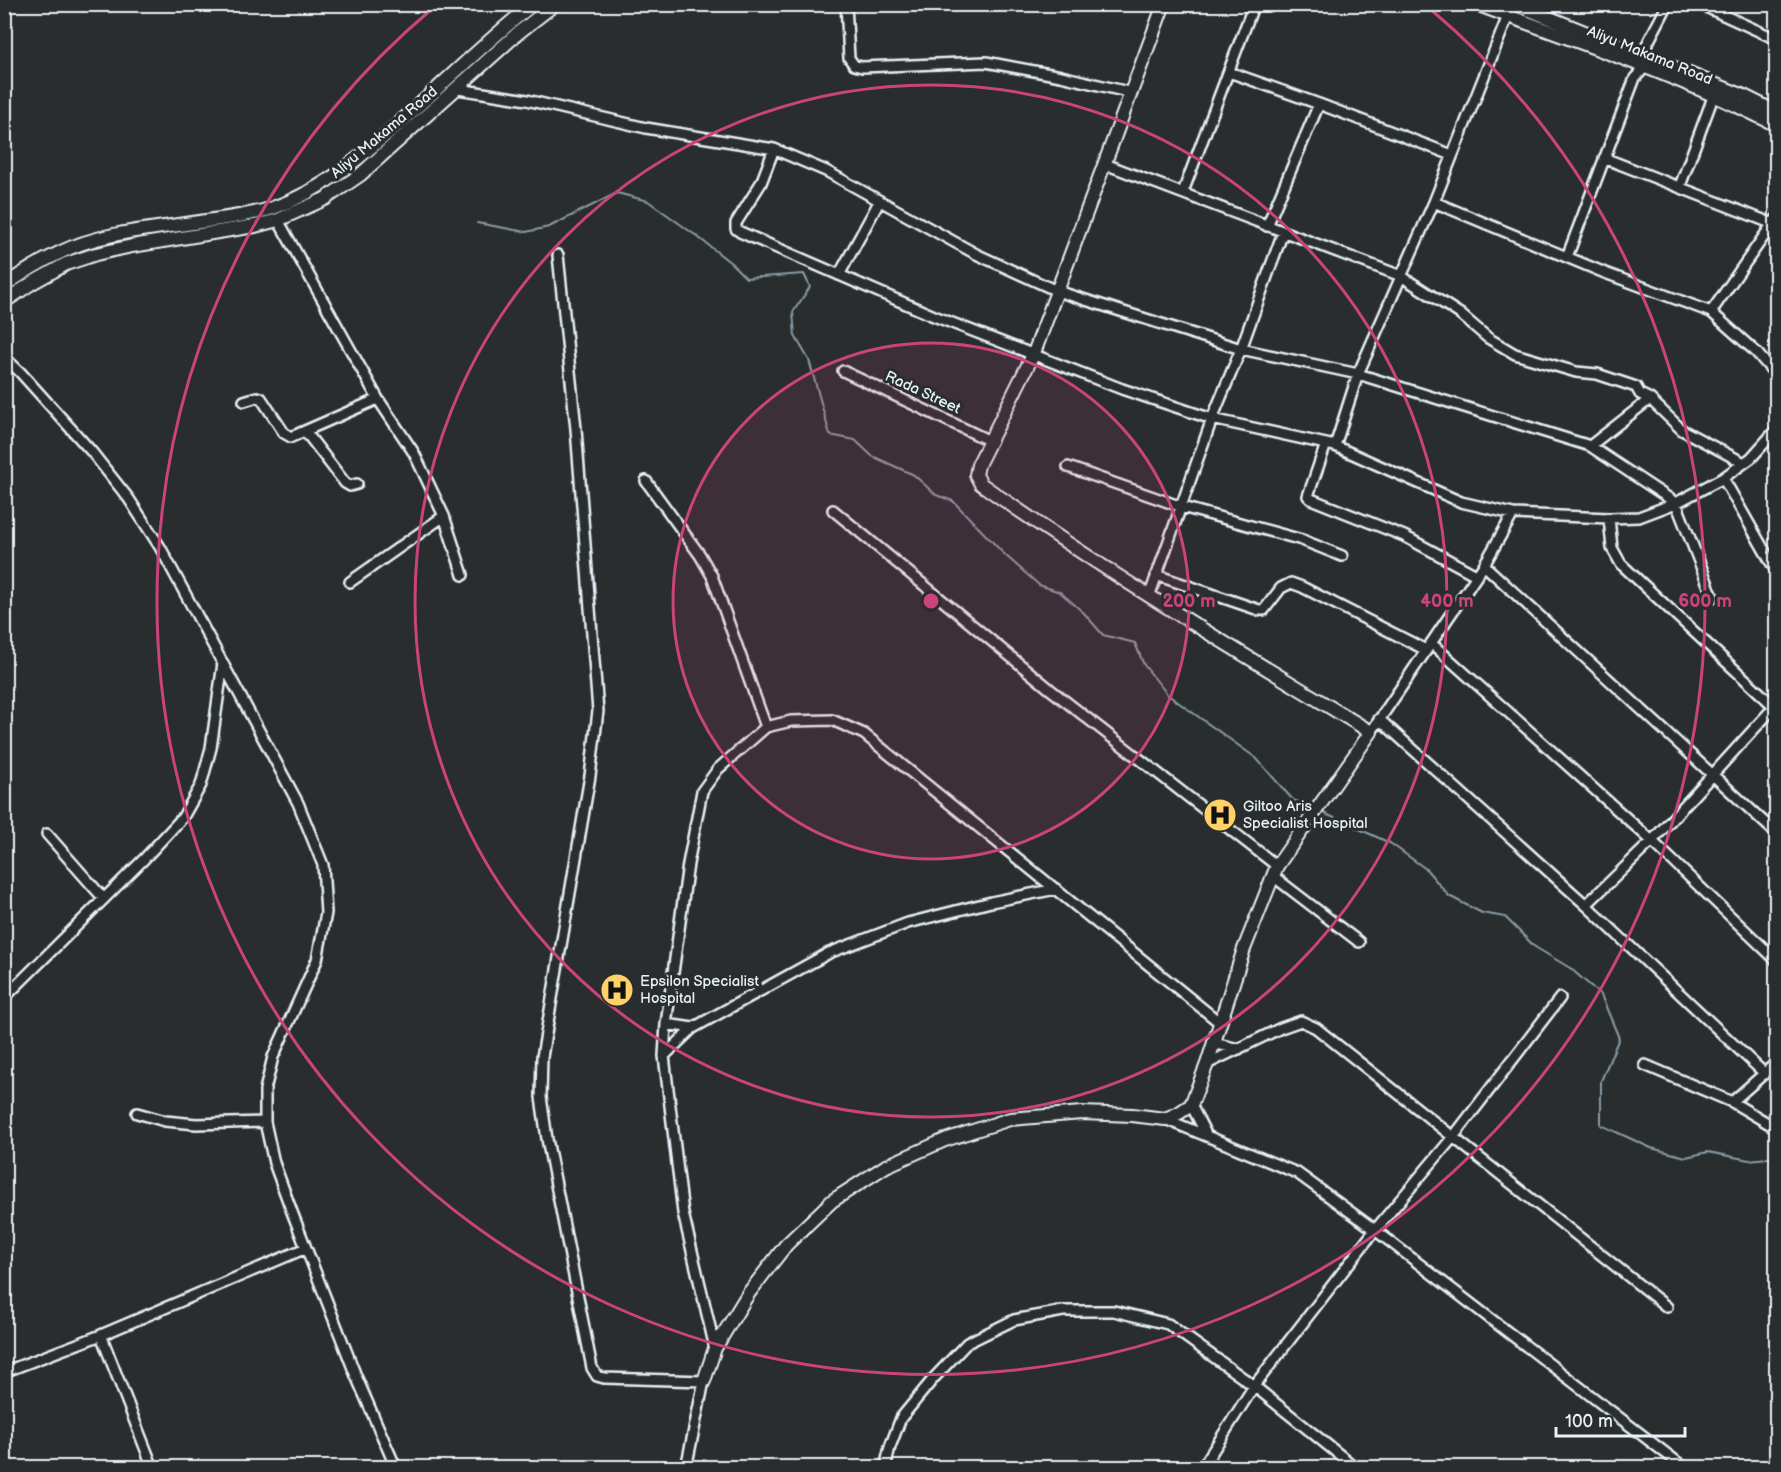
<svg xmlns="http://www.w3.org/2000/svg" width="1781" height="1472" font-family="'Balsamiq Sans',sans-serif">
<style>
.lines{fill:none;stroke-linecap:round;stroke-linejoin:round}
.stream{stroke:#8a9ca6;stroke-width:2}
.street-casing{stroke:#e8f1f8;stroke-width:14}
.secondary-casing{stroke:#e8f1f8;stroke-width:16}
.street{stroke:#2a2d2e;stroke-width:9}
.secondary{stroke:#2a2d2e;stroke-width:12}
.ring{fill:none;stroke:#ca437a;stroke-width:3}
.labels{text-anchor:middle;stroke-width:6;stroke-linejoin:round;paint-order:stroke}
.street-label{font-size:15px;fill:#e8f1f8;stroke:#2a2d2e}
.poi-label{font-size:15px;fill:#e8f1f8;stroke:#2a2d2e;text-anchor:start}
.centre{fill:#ca437a;stroke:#2a2d2e;stroke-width:3}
.ring-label{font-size:18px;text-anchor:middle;font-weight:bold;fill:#ca437a;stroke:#2a2d2e;stroke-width:6;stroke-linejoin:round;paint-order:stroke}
</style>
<rect width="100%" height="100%" fill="#2a2d2e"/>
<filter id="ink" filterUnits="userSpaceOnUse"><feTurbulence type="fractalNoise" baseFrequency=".0167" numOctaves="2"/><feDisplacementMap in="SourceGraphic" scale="12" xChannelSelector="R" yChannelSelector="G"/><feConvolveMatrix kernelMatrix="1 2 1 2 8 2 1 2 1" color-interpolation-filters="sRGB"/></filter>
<g filter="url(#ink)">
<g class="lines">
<path class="stream" d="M477 223 526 232 549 227 617 193 648 201 698 237 731 263 746 278 804 274 810 287 793 312 795 336 809 360 830 435 855 440 872 456 914 475 936 495 953 501 1005 555 1039 585 1060 592 1084 613 1103 635 1135 643 1144 665 1168 695 1256 758 1293 800 1311 807
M1319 811 1390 843 1426 869 1449 896 1482 913 1505 917 1535 947 1570 968 1601 995 1619 1038 1601 1081V1125L1651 1148 1686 1157 1708 1152 1749 1160 1776 1157"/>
<g class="street-casing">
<path id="street" d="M846 4 849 58 854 65 862 67 986 62 1061 76 1132 93
M1699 4 1776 39
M1641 56 1668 4
M1229 72 1319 104 1452 155
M458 89 527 100 646 128 774 149 826 171 976 254 1057 291 1241 349 1358 374 1590 446 1676 503 1713 597
M774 149 761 183 736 223V229L740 232 934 316 1122 389 1212 419 1335 446 1461 502 1513 514 1609 518 1639 517 1676 503 1723 478 1751 458 1776 430
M1604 158 1776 225
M1105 164 1401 276 1460 314 1488 338 1515 354 1576 372 1597 374 1636 387 1640 394 1650 399 1682 430 1744 463
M1680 186 1713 97
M1183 192 1254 4
M1434 202 1605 273 1711 312 1756 352 1776 375
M278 220 378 399 414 453 444 516 463 575
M1267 226 1319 104
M558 255 576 429 598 711 590 776 542 1057 541 1097 547 1139 592 1368 597 1376 604 1378 704 1381 686 1468
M1567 257 1635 78 1645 67
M839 275 879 202
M1711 312 1776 219
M4 357 20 372 91 451 129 499 160 547 298 803 323 865 326 913 317 960 273 1057 265 1090V1122L274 1163 292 1212 356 1376 396 1468
M843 371 990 441
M244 401 257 397 261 398 284 433 291 437 378 399
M305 431 345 483 350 486 357 484
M1326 444 1308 496 1311 499 1404 536 1476 575
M1335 446 1358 374 1434 202 1508 16
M1590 446 1650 399
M1068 467 1182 507 1302 540 1342 556
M1723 478 1776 571
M646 481 700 555 712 576 766 727
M833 510 1051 690 1277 866
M1609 518 1612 548 1621 564 1776 708
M1484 565 1776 833
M1156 575 1259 610H1264L1281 588 1291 583 1302 587 1426 650
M350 582 444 516
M1149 597 1212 419 1241 349 1283 232
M1431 643 1652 841 1776 960
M1379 719 1586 905 1765 1074
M1371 732 1484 565 1513 514
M47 834 104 899
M1273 876 1359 942
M1586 905 1652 841 1776 705
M4 998 144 859 183 817 201 785 211 748 223 663
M666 1024 693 1028
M1213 1043 1239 1049
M664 1056 693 1028 829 953 908 923 991 902 1056 889
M1207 1064 1281 1028 1301 1021 1316 1028 1667 1307
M1645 1065 1732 1102 1776 1128
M1732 1102 1776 1063
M1191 1105 1206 1134
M137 1113 165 1121 196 1124 265 1122
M1165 1119 1297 1173 1375 1230 1685 1468
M101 1335 153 1468
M715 1348 683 1213 664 1056 666 1024 688 864 702 791 718 769 766 727 791 721 832 720 864 734 1219 1022
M4 1372 101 1335 306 1248
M885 1468 890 1447 901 1418 933 1379 967 1343 1014 1320 1063 1311H1114L1168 1324 1254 1386 1356 1468
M1202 1468 1254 1386 1375 1230 1454 1136 1560 998"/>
</g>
<g class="secondary-casing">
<path id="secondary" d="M1476 4C1577 42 1681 76 1776 125
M1515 4 1744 96 1776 112
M4 286C22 273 40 262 59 253 103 231 158 229 206 221 228 218 251 215 273 208 323 190 357 160 397 125 442 85 485 42 533 4
M4 302 32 283 66 264 96 254 132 246 255 226 278 220 325 199 360 175 518 33 555 4
M704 1381 715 1348 748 1294 786 1245 832 1201 886 1166 945 1140 1010 1119 1082 1113 1132 1115 1165 1119 1179 1113 1191 1105 1207 1064 1244 949 1277 866 1371 732C1239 652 1107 573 981 484L976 475 978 465 1034 353 1164 4"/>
</g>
<use href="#street" class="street"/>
<use href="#secondary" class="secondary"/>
</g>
</g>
<circle cx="931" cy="601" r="258" fill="#ca437a" fill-opacity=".12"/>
<g class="ring">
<circle cx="931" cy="601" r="258"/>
<circle cx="931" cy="601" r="516"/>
<path d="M1429 8A774 774 0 1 1 433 8"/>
</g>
<defs>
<g id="hospital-disc" transform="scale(1.725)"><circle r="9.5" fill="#ffd166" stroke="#2a2d2e"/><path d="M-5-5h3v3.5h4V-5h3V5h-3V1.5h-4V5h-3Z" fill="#111"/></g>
</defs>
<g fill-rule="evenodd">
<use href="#hospital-disc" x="1220" y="815"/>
<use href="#hospital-disc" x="617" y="990"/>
</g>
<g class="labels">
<g class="street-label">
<text transform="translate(1650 55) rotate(22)" y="5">Aliyu Makama Road</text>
<text transform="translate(384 132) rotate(-40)" y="5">Aliyu Makama Road</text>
<text transform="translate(923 392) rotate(25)" y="5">Rada Street</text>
</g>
<g class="poi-label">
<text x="1243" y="811">Giltoo Aris<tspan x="1243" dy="17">Specialist Hospital</tspan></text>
<text x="640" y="986">Epsilon Specialist<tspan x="640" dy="17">Hospital</tspan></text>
</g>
</g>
<circle cx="931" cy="601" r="9" class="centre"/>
<g class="ring-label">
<text x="1189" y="607">200 m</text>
<text x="1447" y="607">400 m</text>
<text x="1705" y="607">600 m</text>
</g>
<rect width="1781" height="1472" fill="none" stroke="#2a2d2e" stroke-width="24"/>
<rect x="12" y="12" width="1757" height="1448" fill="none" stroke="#e8f1f8" stroke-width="2" filter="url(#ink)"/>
<path d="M1556 1427v9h129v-9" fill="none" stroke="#e8f1f8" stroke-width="3"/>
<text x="1565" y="1427" font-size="18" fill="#e8f1f8" stroke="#2a2d2e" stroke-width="4.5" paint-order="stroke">100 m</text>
</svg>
